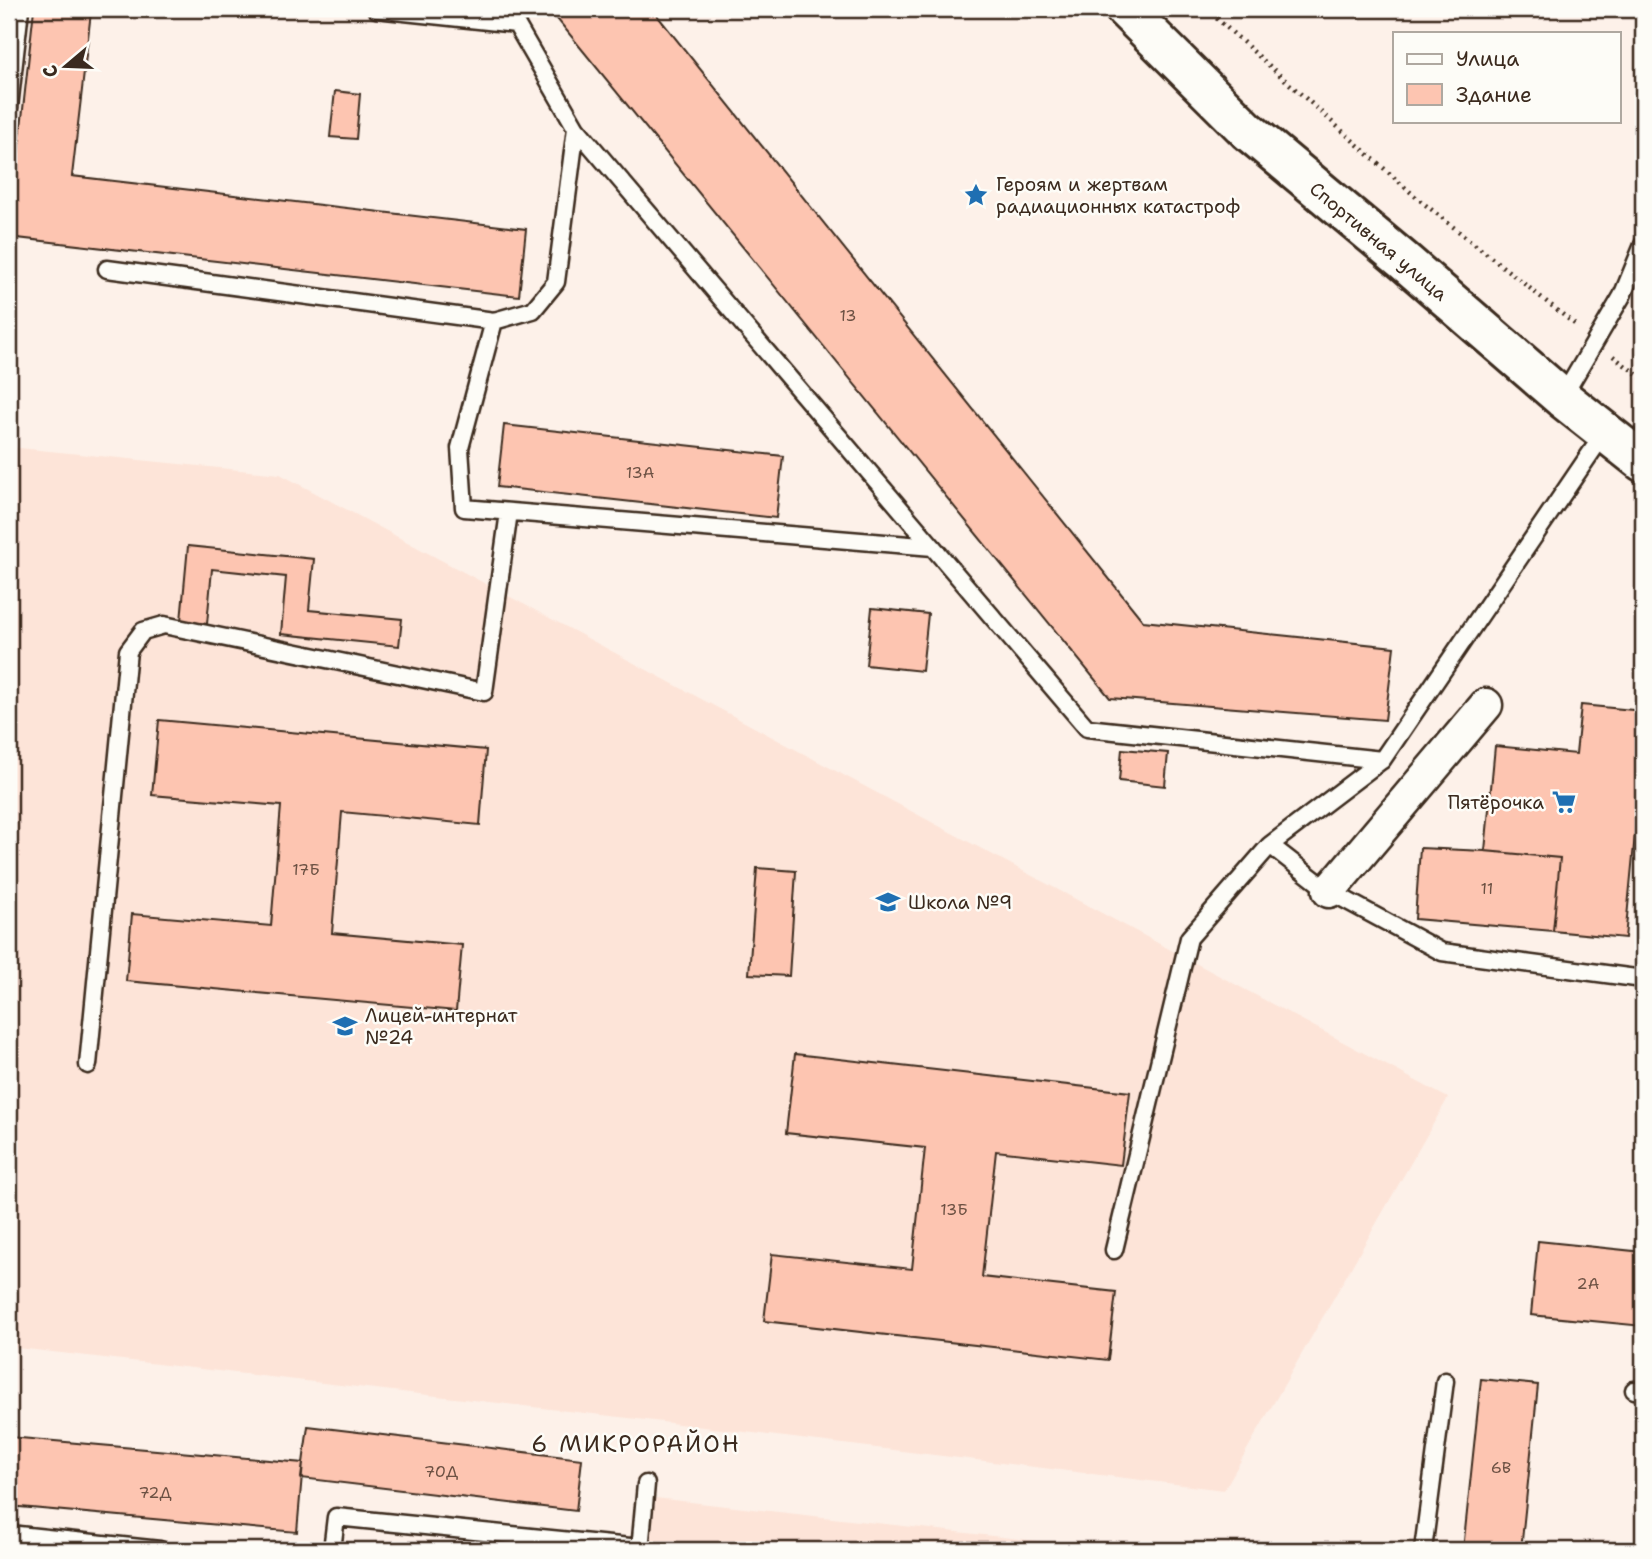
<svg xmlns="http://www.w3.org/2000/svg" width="1652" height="1559" font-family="'Shantell Sans',sans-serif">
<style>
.built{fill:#fde4d8}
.building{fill:#fdc5b1;stroke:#3b2a1e;stroke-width:2}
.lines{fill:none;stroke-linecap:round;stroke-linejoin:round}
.service-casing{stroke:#3b2a1e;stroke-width:21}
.minor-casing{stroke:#3b2a1e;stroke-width:37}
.tertiary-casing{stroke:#3b2a1e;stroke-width:44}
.path{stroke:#3b2a1e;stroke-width:4.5;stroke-dasharray:2 5;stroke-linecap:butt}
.service{stroke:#fdfcf7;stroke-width:16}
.minor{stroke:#fdfcf7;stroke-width:32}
.tertiary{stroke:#fdfcf7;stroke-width:38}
.labels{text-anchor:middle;stroke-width:5;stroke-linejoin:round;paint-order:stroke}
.number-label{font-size:16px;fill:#6c5143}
.poi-label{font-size:19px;fill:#3b2a1e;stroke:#fdfcf7;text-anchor:start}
.street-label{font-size:19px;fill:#3b2a1e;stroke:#fdfcf7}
.quarter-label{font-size:23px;letter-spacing:2px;fill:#3b2a1e;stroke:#fdfcf7}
</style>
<rect width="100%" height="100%" fill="#fdf1e9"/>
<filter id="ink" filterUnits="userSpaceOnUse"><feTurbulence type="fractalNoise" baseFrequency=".0143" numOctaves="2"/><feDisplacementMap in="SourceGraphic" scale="14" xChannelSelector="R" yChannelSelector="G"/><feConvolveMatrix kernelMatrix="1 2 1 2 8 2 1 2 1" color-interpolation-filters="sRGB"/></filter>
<g filter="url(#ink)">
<path class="built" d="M9 447 280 474 1448 1098 1224 1490 637 1419 9 1347Z
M655 1498 1117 1550H650Z"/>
<path class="building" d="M34 9H64L91 12 72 176 526 229 519 296 9 237Z
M549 9H652L1143 621 1394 647 1385 720 1110 698Z
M335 91 360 94 356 139 330 137Z
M504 425 783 456 776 518 497 487Z
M188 546 314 559 309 610 402 619 399 646 281 634 286 577 212 569 207 624 181 621Z
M872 608 928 614 922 671 866 665Z
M1581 705 1643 711V752L1625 938 1553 931 1560 858 1485 851 1495 746 1576 754Z
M159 720 486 750 480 825 342 812 332 933 462 945 456 1011 126 981 132 914 271 926 281 806 152 795Z
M1122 749 1168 753 1165 786 1119 781Z
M1420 848 1485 851 1560 858 1553 931 1415 919Z
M757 868 796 871 789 976 749 974Z
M795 1054 1130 1092 1121 1165 996 1151 982 1277 1116 1292 1108 1360 764 1321 772 1254 912 1269 925 1148 786 1133Z
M1538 1241 1643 1252V1326L1531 1315Z
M1481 1379 1538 1385 1521 1550H1463Z
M308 1426 582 1459 576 1511 301 1478Z
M9 1437 303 1463 297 1532 9 1506Z"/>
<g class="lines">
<g class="service-casing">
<path id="service" d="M376 9 516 24 576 128 1087 728 1382 760 1605 432
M9 107 20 9
M576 128 556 282 533 310 494 321 460 448 464 508 933 547
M107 269 494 321
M1562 398 1622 296 1643 245
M1270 845 1329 891 1442 952 1643 979
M88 1065 128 651 143 631 164 625 484 692 509 512
M1114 1250 1189 938 1270 845 1382 760
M1634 1390 1643 1391
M9 1534 160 1550
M332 1550 336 1517 640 1548
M640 1550 646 1484
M1423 1550 1445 1381"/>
</g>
<g class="minor-casing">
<path id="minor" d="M1329 891 1486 705"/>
</g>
<g class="tertiary-casing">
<path id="tertiary" d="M1125 9 1247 130 1404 261 1562 398 1643 462"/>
</g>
<path class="path" d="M1206 9 1417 198 1577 326
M1613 356 1643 379"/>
<use href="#service" class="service"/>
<use href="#minor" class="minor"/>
<use href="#tertiary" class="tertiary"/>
</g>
</g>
<defs>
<g id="sight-bare" transform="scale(1.89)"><path d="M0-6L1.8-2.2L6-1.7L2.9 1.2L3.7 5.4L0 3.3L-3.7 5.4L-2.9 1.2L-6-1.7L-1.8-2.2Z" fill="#1f6fb2" stroke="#fdfcf7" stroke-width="2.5" paint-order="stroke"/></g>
<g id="supermarket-bare" transform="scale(1.89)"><path d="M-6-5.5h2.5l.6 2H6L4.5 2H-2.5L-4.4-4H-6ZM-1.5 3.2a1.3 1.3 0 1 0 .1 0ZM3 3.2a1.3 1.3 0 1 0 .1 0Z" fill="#1f6fb2" stroke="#fdfcf7" stroke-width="2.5" paint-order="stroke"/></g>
<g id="school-bare" transform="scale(1.89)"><path d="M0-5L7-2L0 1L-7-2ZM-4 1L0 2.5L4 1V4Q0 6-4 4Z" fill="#1f6fb2" stroke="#fdfcf7" stroke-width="2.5" paint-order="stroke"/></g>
</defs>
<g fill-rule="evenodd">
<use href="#sight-bare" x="976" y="195"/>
<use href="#supermarket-bare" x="1564" y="802"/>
<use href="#school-bare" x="888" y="902"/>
<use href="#school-bare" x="345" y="1026"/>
</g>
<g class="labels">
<g class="number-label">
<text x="848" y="321">13</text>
<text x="640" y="478">13А</text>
<text x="306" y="875">17Б</text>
<text x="1487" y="894">11</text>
<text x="954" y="1215">13Б</text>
<text x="1588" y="1289">2А</text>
<text x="1501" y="1473">6В</text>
<text x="441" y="1477">70Д</text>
<text x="155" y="1498">72Д</text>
</g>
<g class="poi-label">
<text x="996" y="191">Героям и жертвам<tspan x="996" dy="22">радиационных катастроф</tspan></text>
<text x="1544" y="809" text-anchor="end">Пятёрочка</text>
<text x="908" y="909">Школа №9</text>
<text x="365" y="1022">Лицей-интернат<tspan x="365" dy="22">№24</tspan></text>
</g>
<g class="street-label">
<text transform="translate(1379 241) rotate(40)" y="7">Спортивная улица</text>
</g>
<g class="quarter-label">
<text x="636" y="1452">6 МИКРОРАЙОН</text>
</g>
</g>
<rect width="1652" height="1559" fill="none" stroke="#fdfcf7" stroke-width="35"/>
<rect x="18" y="18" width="1617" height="1524" fill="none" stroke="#3b2a1e" stroke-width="2.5" filter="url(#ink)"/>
<rect x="1393" y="32" width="228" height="91" fill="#fdfcf7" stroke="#afa8a0" stroke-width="2"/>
<rect x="1407" y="54" width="35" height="10" fill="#fdfcf7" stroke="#afa8a0" stroke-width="2"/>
<text x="1456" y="66" font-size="21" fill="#3b2a1e">Улица</text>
<rect x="1407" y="84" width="35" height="21" fill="#fdc5b1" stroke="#afa8a0" stroke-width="2"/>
<text x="1456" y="102" font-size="21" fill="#3b2a1e">Здание</text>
<g transform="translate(66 66) rotate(251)" stroke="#fdfcf7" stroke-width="5" paint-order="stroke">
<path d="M0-5L12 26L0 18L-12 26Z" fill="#3b2a1e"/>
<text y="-10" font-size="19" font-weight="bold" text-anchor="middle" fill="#3b2a1e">С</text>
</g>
</svg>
